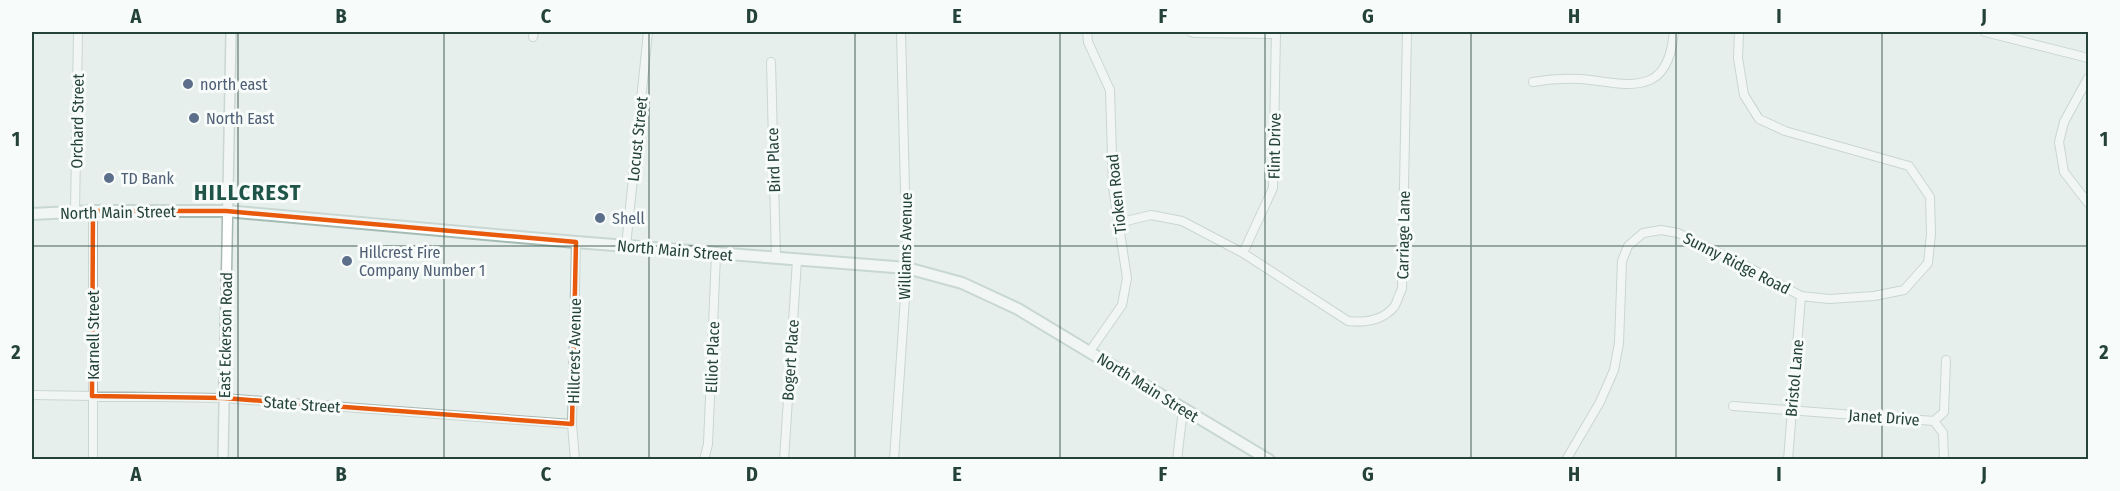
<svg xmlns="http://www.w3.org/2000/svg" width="2120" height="491" font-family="'Fira Sans Condensed',sans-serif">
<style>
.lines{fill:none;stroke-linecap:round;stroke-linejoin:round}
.minor-casing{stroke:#a8b8b2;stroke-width:10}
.tertiary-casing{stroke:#a8b8b2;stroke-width:12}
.secondary-casing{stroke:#a4bbb3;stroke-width:14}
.minor{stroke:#fff;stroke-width:8}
.tertiary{stroke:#fff;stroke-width:9}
.secondary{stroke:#fff;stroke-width:10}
.marked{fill:none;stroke:#e8590c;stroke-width:4.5;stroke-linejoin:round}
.grid{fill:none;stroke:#24423a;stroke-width:1.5;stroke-opacity:0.55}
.service-dot{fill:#5c6f8a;stroke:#f7fbf9;stroke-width:2}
.labels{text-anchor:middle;stroke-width:6;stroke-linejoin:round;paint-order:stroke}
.service-label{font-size:16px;fill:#4e5e75;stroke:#f7fbf9;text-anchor:start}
.street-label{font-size:16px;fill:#24423a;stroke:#f7fbf9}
.district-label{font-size:22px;font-weight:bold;letter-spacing:1.5px;fill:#1f5548;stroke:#f7fbf9}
.neatline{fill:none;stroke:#24423a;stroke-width:2}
.grid-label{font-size:20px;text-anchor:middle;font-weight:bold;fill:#24423a}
</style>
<rect width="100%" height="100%" fill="#e6efeb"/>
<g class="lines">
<g class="minor-casing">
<path id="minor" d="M1087 32 1088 42 1110 90 1113 187 1127 278 1122 305 1090 351
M1191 32 1194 33 1276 34
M1985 32 2088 58
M533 37 534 32
M771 62 776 258
M2088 78 2064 122 2059 142 2064 172 2088 203
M1533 82C1549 79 1564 78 1580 79 1602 80 1629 89 1650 80 1668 72 1672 49 1674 32
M75 211 78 32
M93 211V460
M1118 223 1151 215 1182 221 1243 253 1348 321C1365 323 1382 321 1394 307 1397 303 1399 294 1402 289L1407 32
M626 246 648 32
M1243 253 1273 188 1276 32
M32 395 224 398 572 424
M1733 406 1934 421
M1934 421 1944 412 1946 360
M1934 421 1943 433 1944 460
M575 460 572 424 576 242
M704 460 708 444 716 254
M784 460 797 260
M894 460 907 268 901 32
M1177 460 1183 409
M1566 460 1600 402 1614 370 1619 343 1622 261 1628 246 1643 233 1661 230 1678 233 1748 267 1801 296 1829 299 1874 296 1904 290 1928 263 1931 234 1930 197 1909 166 1785 131 1759 119 1744 95 1738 58 1739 32
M1788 460 1801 296"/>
</g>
<g class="tertiary-casing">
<path id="tertiary" d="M223 460 231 32"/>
</g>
<g class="secondary-casing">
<path id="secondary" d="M32 214 93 211H226L576 242 907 268 962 283 1018 309 1269 460"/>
</g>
<use href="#minor" class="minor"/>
<use href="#tertiary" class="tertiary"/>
<use href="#secondary" class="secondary"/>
</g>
<path d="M0 0H2120V491H0ZM93 211H226L576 242 572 424 224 398 92 396Z" fill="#e6efeb" fill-opacity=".55" fill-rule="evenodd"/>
<path class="marked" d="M93 211H226L576 242 572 424 224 398 92 396Z"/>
<path class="grid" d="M238 32V460M444 32V460M649 32V460M855 32V460M1060 32V460M1265 32V460M1471 32V460M1676 32V460M1882 32V460M32 246H2088"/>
<g class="service-dot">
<circle cx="188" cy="84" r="6"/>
<circle cx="194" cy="118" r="6"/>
<circle cx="109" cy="178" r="6"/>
<circle cx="600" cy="218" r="6"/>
<circle cx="347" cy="261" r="6"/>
</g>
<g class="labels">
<g class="service-label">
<text x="200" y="90">north east</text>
<text x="206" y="124">North East</text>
<text x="121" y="184">TD Bank</text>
<text x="612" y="224">Shell</text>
<text x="359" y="258">Hillcrest Fire<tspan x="359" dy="18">Company Number 1</tspan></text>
</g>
<g class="street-label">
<text transform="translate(77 121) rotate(-89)" y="6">Orchard Street</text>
<text transform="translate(637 139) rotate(-84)" y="6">Locust Street</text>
<text transform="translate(1274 146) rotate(-89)" y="6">Flint Drive</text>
<text transform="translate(773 160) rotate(-92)" y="6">Bird Place</text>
<text transform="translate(1116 194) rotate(-96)" y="6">Tioken Road</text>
<text transform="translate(118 212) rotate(-1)" y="6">North Main Street</text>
<text transform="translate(1403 235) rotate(-89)" y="6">Carriage Lane</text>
<text transform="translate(905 246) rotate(-89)" y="6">Williams Avenue</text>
<text transform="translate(675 250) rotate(5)" y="6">North Main Street</text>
<text transform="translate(1737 263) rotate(27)" y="6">Sunny Ridge Road</text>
<text transform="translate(93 335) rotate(-90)" y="6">Karnell Street</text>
<text transform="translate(225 335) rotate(-89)" y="6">East Eckerson Road</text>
<text transform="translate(574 351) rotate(-89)" y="6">Hillcrest Avenue</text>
<text transform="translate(712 357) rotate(-88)" y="6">Elliot Place</text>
<text transform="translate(790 360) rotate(-86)" y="6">Bogert Place</text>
<text transform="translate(1794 378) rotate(-85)" y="6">Bristol Lane</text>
<text transform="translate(1148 387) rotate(32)" y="6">North Main Street</text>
<text transform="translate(302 404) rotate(4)" y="6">State Street</text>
<text transform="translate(1884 417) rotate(4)" y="6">Janet Drive</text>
</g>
<g class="district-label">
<text x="248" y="200">HILLCREST</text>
</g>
</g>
<rect width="2120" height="491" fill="none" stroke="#f7fbf9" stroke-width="66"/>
<rect x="33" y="33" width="2054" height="425" class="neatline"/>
<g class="grid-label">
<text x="136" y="23">A</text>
<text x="341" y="23">B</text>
<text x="546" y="23">C</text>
<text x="752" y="23">D</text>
<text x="957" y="23">E</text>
<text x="1163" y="23">F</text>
<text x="1368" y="23">G</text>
<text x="1574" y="23">H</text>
<text x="1779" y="23">I</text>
<text x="1984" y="23">J</text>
<text x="16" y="146">1</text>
<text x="2104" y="146">1</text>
<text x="16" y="359">2</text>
<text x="2104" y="359">2</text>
<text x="136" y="481">A</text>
<text x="341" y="481">B</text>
<text x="546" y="481">C</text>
<text x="752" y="481">D</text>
<text x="957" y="481">E</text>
<text x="1163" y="481">F</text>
<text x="1368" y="481">G</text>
<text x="1574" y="481">H</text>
<text x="1779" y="481">I</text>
<text x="1984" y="481">J</text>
</g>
</svg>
